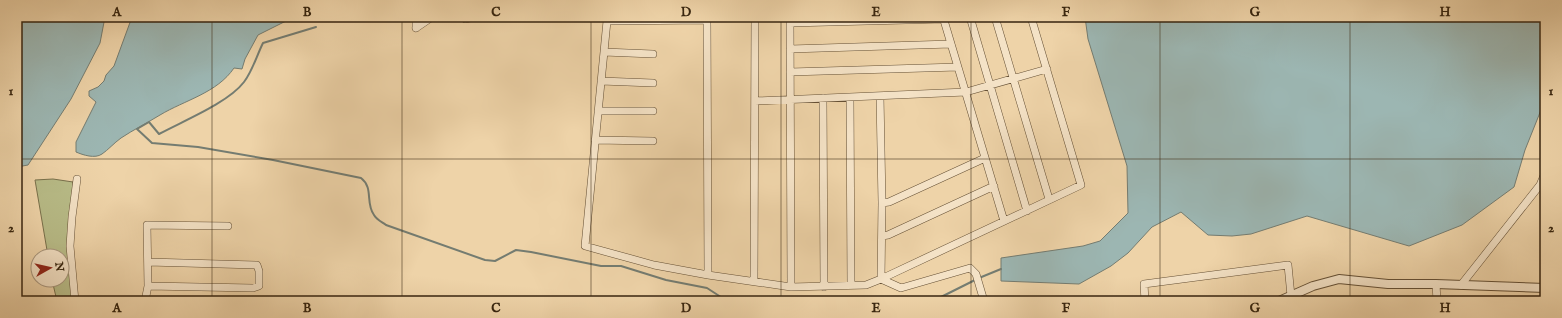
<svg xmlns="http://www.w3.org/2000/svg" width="1562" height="318" font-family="'IM FELL English',serif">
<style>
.green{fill:#b8bc88;stroke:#78704c}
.water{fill:#9cb6b2;stroke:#747c71}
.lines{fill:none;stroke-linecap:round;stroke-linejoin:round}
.stream{stroke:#747c71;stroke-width:2}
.minor-casing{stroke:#655035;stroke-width:8}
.tertiary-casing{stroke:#655035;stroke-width:10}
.minor{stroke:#f4e2c6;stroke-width:7}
.tertiary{stroke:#f4e2c6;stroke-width:8}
.grid{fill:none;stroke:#37250f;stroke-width:1;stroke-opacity:0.55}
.neatline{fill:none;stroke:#37250f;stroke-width:1.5}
.grid-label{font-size:13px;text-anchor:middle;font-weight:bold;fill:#37250f}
</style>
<rect width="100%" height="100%" fill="#eed3a8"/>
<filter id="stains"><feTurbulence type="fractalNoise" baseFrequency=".005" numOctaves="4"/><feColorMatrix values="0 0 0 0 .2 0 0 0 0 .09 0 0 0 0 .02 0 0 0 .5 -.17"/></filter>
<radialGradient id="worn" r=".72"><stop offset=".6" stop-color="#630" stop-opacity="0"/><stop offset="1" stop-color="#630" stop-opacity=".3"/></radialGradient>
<path class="green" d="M53 179 73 182 69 250 72 301H57L52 280H62V256H48L35 180Z"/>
<path class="water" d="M17 17H105L100 43 71 99 28 165 17 167Z
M132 17H286L287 18 286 21 258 35 245 59 242 69 234 68C217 93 185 100 160 115 147 123 133 130 121 138 114 143 108 150 102 154 95 159 83 155 76 152V142L96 102 89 96V91L98 87 104 81 106 75 114 66Z
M1085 17H1545V100L1525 150 1514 187 1462 225 1409 246 1307 216 1251 234 1232 236 1208 235 1181 212 1152 227 1128 253 1111 266 1079 284 1001 281V258L1083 246 1100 241 1128 213 1127 166 1088 39Z"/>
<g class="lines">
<path class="stream" d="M316 27 263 43C257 55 252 72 244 82 228 103 183 121 159 134L149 122 137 129 152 143 198 147 273 160 361 178C374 188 365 203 374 215 377 220 382 222 386 225L485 260 495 261 516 250 531 252 601 266H621L666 280 707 288 727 301
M979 278 1001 269
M933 301 975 280"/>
<g class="minor-casing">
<path id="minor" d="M463 17 465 19 475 17
M707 17 708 275
M790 17 791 287
M943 17 1004 221
M970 17 1027 211
M995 17 1049 199
M707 20 607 21 585 246 654 265 708 275 791 287 866 285 881 279 1081 185 1031 17
M790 23 944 19
M416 28 432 17
M416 28V17
M790 49 951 44
M604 52 653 54
M790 72 958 67
M601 81 653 83
M880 96 882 203 881 279 901 288 970 268 976 274 984 301
M850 97 851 285
M823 98 824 287
M755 101 966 92 1047 69
M598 111H653
M595 140 653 141
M882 203 889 202 985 158
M882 236 888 235 994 186
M148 262 257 265 259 271V286L253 288 148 286
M754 281 755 17
M1436 284 1437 301
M1461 285 1540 185 1545 173
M75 301 70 246 72 217 77 179
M145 301 148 286 147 225 228 226
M1145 301 1144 284 1288 265 1291 296"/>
</g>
<g class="tertiary-casing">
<path id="tertiary" d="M1279 301 1313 286 1339 279 1388 284H1436L1545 288"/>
</g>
<use href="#minor" class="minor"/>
<use href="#tertiary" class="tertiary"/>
</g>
<path class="grid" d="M212 17V301M402 17V301M591 17V301M781 17V301M971 17V301M1160 17V301M1350 17V301M17 159H1545"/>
<rect width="1562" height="318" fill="none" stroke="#eed3a8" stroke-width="44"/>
<g transform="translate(50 268) rotate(82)"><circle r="19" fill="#f4e2c6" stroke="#a8967d"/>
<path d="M0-3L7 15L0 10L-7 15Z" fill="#8f2418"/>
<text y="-6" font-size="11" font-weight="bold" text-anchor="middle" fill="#37250f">N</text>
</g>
<rect x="22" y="22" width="1518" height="274" class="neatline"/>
<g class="grid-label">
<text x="117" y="16">A</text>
<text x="307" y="16">B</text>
<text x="496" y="16">C</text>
<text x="686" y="16">D</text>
<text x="876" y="16">E</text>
<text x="1066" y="16">F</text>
<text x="1255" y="16">G</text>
<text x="1445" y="16">H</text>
<text x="11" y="95">1</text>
<text x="1551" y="95">1</text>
<text x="11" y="232">2</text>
<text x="1551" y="232">2</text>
<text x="117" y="312">A</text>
<text x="307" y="312">B</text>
<text x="496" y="312">C</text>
<text x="686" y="312">D</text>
<text x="876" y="312">E</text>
<text x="1066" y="312">F</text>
<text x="1255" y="312">G</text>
<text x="1445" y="312">H</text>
</g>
<rect width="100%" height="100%" filter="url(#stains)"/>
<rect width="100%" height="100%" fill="url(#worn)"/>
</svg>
